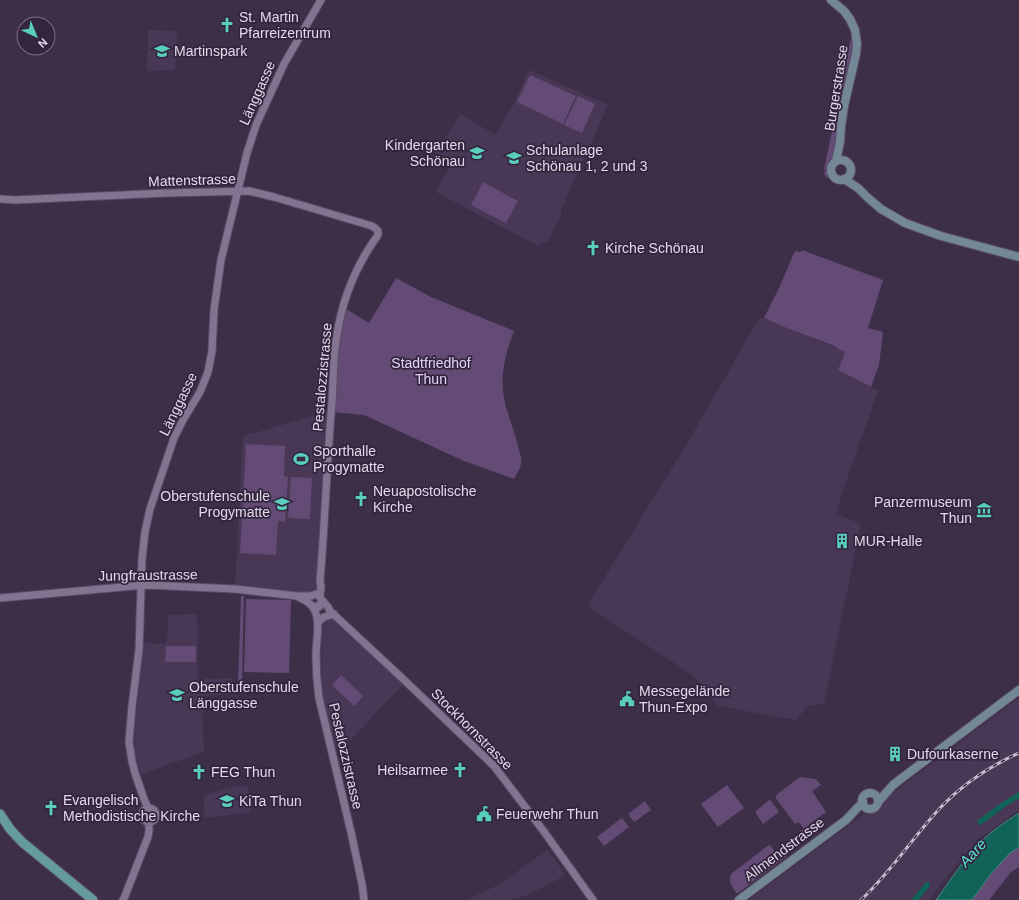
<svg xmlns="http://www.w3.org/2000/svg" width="1019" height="900" font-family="Arial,sans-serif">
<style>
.built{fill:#493756}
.green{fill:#634b75}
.water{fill:#116358;stroke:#508684}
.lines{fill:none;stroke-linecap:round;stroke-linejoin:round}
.canal{stroke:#116358;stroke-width:5.5}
.tertiary-casing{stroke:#594d63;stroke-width:9}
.secondary-casing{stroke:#594d63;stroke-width:10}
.primary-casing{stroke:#594d63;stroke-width:11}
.tertiary{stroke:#837390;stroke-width:7}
.secondary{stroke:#748797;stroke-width:8}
.primary{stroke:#669b9e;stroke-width:9}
.rail-casing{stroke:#c7bdcf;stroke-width:3}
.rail{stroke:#33253e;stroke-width:1.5;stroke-dasharray:4.5;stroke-linecap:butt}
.labels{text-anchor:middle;stroke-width:3.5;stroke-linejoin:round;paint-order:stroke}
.poi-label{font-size:14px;fill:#e2d9ea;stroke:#33253e;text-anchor:start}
.street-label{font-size:14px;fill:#e2d9ea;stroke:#33253e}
.park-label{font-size:14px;fill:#e4d2f4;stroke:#33253e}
.water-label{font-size:15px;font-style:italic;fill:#57e5d0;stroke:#33253e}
</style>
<rect width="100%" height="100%" fill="#3e2f49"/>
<path class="built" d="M148 30 177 31 175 70 147 71Z
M529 70 608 105 561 210V218L556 225 549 241 538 246 436 192 452 163 435 153 461 114 495 135 514 104Z
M760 317 845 352 838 370 878 391 842 493 837 514 861 524 824 703 806 707 797 720 718 706 703 686 691 674 587 606 688 442Z
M331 412 318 586 316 590 313 595 235 589 243 436 324 413Z
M197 614 198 679 232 678 233 694 202 696 204 752 141 774 135 754 134 736 139 684 144 643 165 644 167 641 168 615Z
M333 620 403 684 342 749 336 748 322 697 321 627 326 621Z
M1019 698V810L977 840 928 900H749L866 813 876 811 879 808 885 799Z
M237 786 248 787 251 812 204 818V797L207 794Z
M547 850 566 875 525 896 508 900H467L500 884Z"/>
<path class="green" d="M851 38H852L853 49 835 159 830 164 829 175 827 178 824 174 825 170 824 169 847 62 846 61Z
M530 75 576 96 563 124 517 102Z
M578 96 595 104 582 133 564 125Z
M483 182 518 201 506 223 471 205Z
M802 250 883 280 868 328 881 331 883 333 879 365 871 387 838 370 845 352 836 348V347L832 345 789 329 764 318 779 288 794 253 796 251 801 252Z
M396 278 431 297 514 331C507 349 501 370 503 391 505 411 515 430 519 450 520 454 522 458 521 462 521 468 517 473 514 479L464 461 364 415 331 412 333 391 343 307 369 323Z
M246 444 285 446 284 476 288 477 285 522 278 521 276 555 240 553Z
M291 477 312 478 310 519 288 518Z
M241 596H244L242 682H238Z
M246 599 291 600 289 673 244 672Z
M166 646H196V662H165Z
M341 675 363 696 354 706 332 685Z
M800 777 816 779 821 785 812 791 826 812 807 826 812 832 805 836 800 831 804 829 799 822 795 824 775 797 780 792Z
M727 785 744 808 718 827 701 804Z
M769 800 771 801 779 812 763 824 755 812Z
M645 801 651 810 634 822 628 814Z
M622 818 629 827 604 846 597 837Z
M769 845 771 846 780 859 786 855 787 856 738 893H736C732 886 728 882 731 874Z
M1019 847V867L1011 872 989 900H972L991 874 1009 854Z"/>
<path class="water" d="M1019 813V847L1009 854 991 874 972 900H936C950 881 963 860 980 843 991 831 1005 822 1019 813Z"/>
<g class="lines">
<path class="canal" d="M980 822 1003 805 1019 795
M915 900 927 885"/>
<g class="tertiary-casing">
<path id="tertiary" d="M0 199 15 200 166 193 249 191 274 197 372 226 375 228 378 231V235C373 242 369 248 365 255 351 279 341 308 337 335 332 361 334 388 331 414 327 465 325 516 321 568L320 582 321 586 320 597
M297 596C303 600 311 602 314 609 321 621 316 641 316 655 316 669 317 684 319 698L351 832 362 884 364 900
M0 598 134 586 149 585 235 589 297 596H311L316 594 319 596 321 599V604L319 607 313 606
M322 600 328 607 330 611 401 677 494 766 545 833 593 900
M318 622 324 617 334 614
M148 808 144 799 135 773 132 761 129 742 132 706 139 650 142 559 145 532 150 509 174 438 183 420 200 392 208 372 212 351 214 310 221 260 247 153 256 125 284 64 321 0
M142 815a7 7 0 1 1 14 0a7 7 0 1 1-14 0Z
M123 900 125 896 148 837 149 831V822"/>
</g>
<g class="secondary-casing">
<path id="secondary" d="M831 0 844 11 850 19 855 30 857 44 856 54 844 106 841 127 840 142 836 161
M831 170a10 10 0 1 1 20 0a10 10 0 1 1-20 0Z
M844 179 858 188 867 197 881 209 905 223 941 236 1019 257
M862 801a8 8 0 1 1 16 0a8 8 0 1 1-16 0Z
M878 802 893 785 902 778 1019 690
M739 900 846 820 863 802"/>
</g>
<g class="primary-casing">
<path id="primary" d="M0 814 10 829 22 842 93 900"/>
</g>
<use href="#tertiary" class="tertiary"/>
<use href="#secondary" class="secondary"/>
<use href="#primary" class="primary"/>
<g class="rail-casing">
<path id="rail" d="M861 900C891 872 913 837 941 807 963 784 990 766 1019 753"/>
</g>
<use href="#rail" class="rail"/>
</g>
<defs>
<g id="church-bare" transform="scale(1.2)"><path d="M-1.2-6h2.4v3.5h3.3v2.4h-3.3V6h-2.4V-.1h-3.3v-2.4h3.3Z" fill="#5acebc" stroke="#33253e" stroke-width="2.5" paint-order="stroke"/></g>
<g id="school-bare" transform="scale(1.2)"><path d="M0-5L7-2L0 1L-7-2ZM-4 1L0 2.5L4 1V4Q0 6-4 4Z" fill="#5acebc" stroke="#33253e" stroke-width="2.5" paint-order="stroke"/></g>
<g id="stadium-bare" transform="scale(1.2)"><path d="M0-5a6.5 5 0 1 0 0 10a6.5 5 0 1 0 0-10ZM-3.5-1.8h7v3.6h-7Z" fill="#5acebc" stroke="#33253e" stroke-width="2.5" paint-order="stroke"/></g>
<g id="museum-bare" transform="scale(1.2)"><path d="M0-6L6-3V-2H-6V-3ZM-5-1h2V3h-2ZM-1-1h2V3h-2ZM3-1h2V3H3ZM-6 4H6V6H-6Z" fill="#5acebc" stroke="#33253e" stroke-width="2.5" paint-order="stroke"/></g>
<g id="building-bare" transform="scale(1.2)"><path d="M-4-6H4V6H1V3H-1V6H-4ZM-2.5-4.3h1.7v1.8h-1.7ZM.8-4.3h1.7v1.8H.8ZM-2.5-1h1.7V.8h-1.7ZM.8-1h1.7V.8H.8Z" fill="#5acebc" stroke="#33253e" stroke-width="2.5" paint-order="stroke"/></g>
<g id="civic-bare" transform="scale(1.2)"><path d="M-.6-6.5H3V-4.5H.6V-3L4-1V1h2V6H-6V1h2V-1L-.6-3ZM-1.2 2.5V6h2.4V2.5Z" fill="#5acebc" stroke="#33253e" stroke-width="2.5" paint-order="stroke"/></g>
</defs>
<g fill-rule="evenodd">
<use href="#church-bare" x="227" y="25"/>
<use href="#school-bare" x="162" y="51"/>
<use href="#school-bare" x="477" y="153"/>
<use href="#school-bare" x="514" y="158"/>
<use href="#church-bare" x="593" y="248"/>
<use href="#stadium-bare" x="301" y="459"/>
<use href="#church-bare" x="361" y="499"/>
<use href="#school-bare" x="282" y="504"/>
<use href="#museum-bare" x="984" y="510"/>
<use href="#building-bare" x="842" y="541"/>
<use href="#school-bare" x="177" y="695"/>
<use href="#civic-bare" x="627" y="699"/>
<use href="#building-bare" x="895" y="754"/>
<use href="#church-bare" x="460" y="770"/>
<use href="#church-bare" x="199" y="772"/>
<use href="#school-bare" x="227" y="801"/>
<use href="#church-bare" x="51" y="808"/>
<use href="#civic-bare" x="484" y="814"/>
</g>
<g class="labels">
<g class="poi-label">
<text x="239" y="22">St. Martin<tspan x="239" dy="16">Pfarreizentrum</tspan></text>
<text x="174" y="56">Martinspark</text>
<text x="465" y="150" text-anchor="end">Kindergarten<tspan x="465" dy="16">Schönau</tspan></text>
<text x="526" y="155">Schulanlage<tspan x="526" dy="16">Schönau 1, 2 und 3</tspan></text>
<text x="605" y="253">Kirche Schönau</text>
<text x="313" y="456">Sporthalle<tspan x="313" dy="16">Progymatte</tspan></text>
<text x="373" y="496">Neuapostolische<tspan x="373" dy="16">Kirche</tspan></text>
<text x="270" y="501" text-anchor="end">Oberstufenschule<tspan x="270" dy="16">Progymatte</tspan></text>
<text x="972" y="507" text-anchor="end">Panzermuseum<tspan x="972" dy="16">Thun</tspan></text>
<text x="854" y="546">MUR-Halle</text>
<text x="189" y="692">Oberstufenschule<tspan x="189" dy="16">Länggasse</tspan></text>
<text x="639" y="696">Messegelände<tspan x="639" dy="16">Thun-Expo</tspan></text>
<text x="907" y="759">Dufourkaserne</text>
<text x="448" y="775" text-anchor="end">Heilsarmee</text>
<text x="211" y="777">FEG Thun</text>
<text x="63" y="805">Evangelisch<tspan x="63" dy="16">Methodistische Kirche</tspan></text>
<text x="239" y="806">KiTa Thun</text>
<text x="496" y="819">Feuerwehr Thun</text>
</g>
<g class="street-label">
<text transform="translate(836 88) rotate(-81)" y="5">Burgerstrasse</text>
<text transform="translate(257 93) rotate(-66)" y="5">Länggasse</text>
<text transform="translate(192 180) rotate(-2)" y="5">Mattenstrasse</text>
<text transform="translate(322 377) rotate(-85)" y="5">Pestalozzistrasse</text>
<text transform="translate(178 404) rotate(-64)" y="5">Länggasse</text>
<text transform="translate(148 575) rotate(-1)" y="5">Jungfraustrasse</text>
<text transform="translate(472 729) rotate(45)" y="5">Stockhornstrasse</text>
<text transform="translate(346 756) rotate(77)" y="5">Pestalozzistrasse</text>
<text transform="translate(784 849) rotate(-37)" y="5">Allmendstrasse</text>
</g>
<g class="park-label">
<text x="431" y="368">Stadtfriedhof<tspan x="431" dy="16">Thun</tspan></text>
</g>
<g class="water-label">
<text transform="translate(973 853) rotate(-48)" y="5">Aare</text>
</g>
</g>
<g transform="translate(36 36) rotate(136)"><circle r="19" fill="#33253e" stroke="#796d83"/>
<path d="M0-3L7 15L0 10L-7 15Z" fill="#5acebc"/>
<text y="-6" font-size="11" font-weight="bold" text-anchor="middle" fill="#e2d9ea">N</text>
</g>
</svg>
